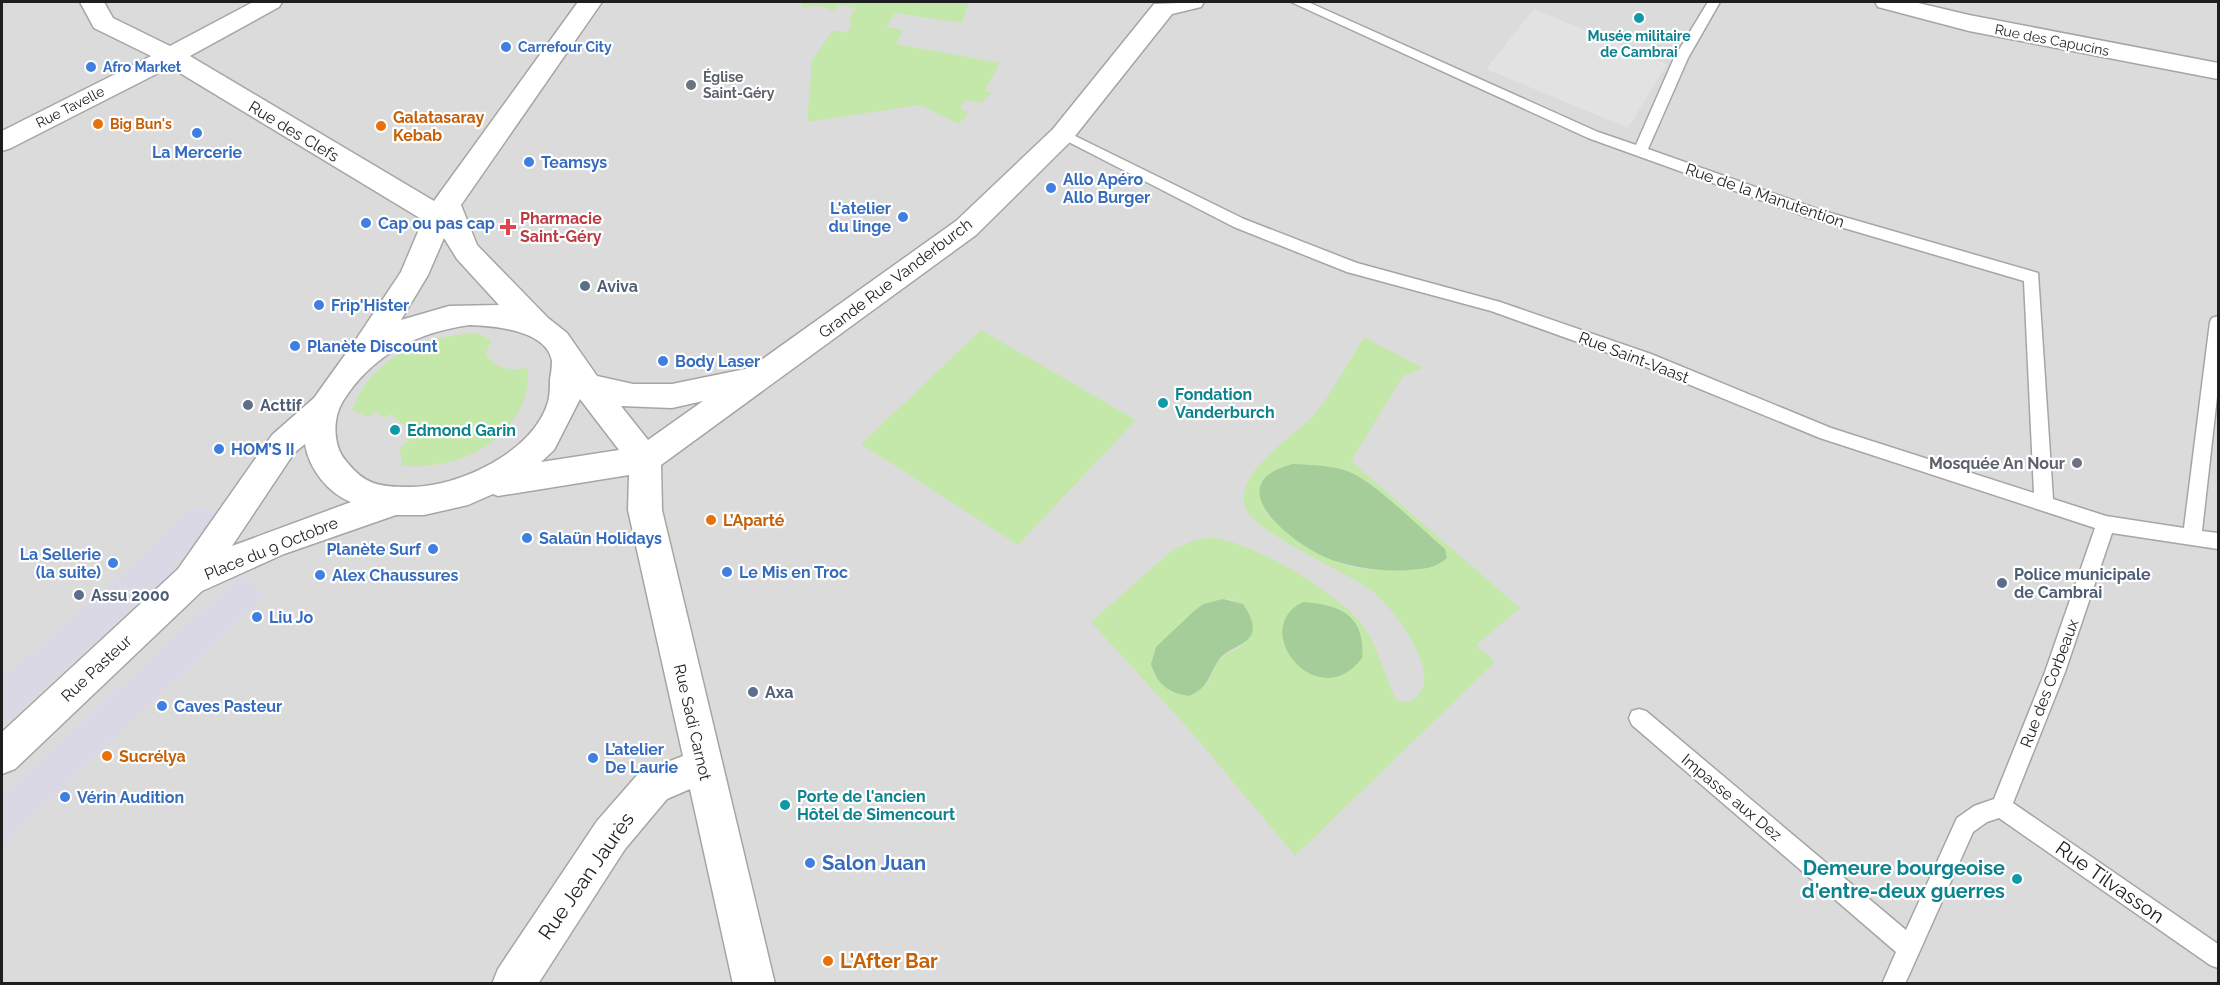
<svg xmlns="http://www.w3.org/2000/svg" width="2220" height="985" font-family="Raleway,sans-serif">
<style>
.residential{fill:#dcdbdb}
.grass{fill:#c4e8aa;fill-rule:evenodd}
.forest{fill:#a5cd99}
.parking{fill:#e2e2e2}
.plaza{fill:#d9d8e4}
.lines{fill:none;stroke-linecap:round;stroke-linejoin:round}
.lane-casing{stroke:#a5a5a5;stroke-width:3}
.street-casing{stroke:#a5a5a5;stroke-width:3}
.lane{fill:#fff;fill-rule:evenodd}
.street{fill:#fff;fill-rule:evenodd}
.culture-dot{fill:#0f9aa8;stroke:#fff;stroke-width:2}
.shop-dot{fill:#3f7fe0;stroke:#fff;stroke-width:2}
.worship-dot{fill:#6b7280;stroke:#fff;stroke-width:2}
.food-dot{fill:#e8710a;stroke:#fff;stroke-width:2}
.health-dot{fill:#e0444e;stroke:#fff;stroke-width:2}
.service-dot{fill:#5c6f8a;stroke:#fff;stroke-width:2}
.labels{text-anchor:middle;stroke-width:4.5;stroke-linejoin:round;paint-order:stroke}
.far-culture-label{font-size:14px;font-weight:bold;fill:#0d838f;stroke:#fff}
.far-street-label{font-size:14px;fill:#1e1e1e;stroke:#fff}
.far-shop-label{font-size:14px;font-weight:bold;fill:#366cbe;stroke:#fff;text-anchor:start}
.far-worship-label{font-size:14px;font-weight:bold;fill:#5b616d;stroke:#fff;text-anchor:start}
.far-food-label{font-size:14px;font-weight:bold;fill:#c56008;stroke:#fff;text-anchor:start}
.food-label{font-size:16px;font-weight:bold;fill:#c56008;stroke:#fff;text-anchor:start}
.street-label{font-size:16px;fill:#1e1e1e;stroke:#fff}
.shop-label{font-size:16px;font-weight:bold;fill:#366cbe;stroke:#fff;text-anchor:start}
.health-label{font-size:16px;font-weight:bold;fill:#be3a42;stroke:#fff;text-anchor:start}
.service-label{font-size:16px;font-weight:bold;fill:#4e5e75;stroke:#fff;text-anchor:start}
.culture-label{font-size:16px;font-weight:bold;fill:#0d838f;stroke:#fff;text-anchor:start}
.worship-label{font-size:16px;font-weight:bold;fill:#5b616d;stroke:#fff;text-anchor:end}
.near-shop-label{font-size:20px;font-weight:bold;fill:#366cbe;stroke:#fff;text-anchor:start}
.near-culture-label{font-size:20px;font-weight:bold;fill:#0d838f;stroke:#fff;text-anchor:end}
.near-street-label{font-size:20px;fill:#1e1e1e;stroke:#fff}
.near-food-label{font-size:20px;font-weight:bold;fill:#c56008;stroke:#fff;text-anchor:start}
</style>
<rect width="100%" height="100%" fill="#eeece4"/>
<path class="residential" d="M2 2H2218V983H2Z"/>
<path class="grass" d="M801 2H969L962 23 895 13 887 27 903 30 896 44 1000 63 985 91 992 93 981 103 967 100 960 107 968 114 959 124 920 105 807 122 812 60 833 30 848 33 852 21 848 20 856 8 839 5 832 12C826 5 814 6 803 7Z
M981 330 1136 420 1018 545 861 444Z
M476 333 491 340 486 354C497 371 510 370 528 368 532 419 487 456 439 464 428 467 414 466 402 466L400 448 409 441 404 437 411 432 391 414 384 418 377 411 368 417 352 410C372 356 422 336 476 333Z
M1364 337 1423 368 1403 376 1351 461 1520 608 1476 645 1495 662 1295 856 1193 734 1091 622 1170 552C1184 544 1198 537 1214 538 1253 542 1345 596 1366 630 1379 650 1385 676 1395 698 1402 703 1408 704 1415 698 1444 676 1397 615 1379 597 1352 571 1247 533 1244 503 1240 464 1297 437 1318 410 1335 387 1349 361 1364 337ZM1350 472 1365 482 1445 549 1447 559C1425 562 1400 570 1378 570 1333 570 1296 540 1265 512ZM1223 599 1234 600 1243 645 1218 659 1208 683 1193 612 1203 604Z"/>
<path class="forest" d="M1293 464C1312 465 1334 465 1352 473 1379 486 1420 528 1445 549L1447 558C1436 568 1423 569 1409 570 1383 572 1356 568 1332 560 1294 546 1214 484 1293 464Z
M1223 599 1243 604C1272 647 1229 642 1218 661 1208 677 1208 688 1189 696 1168 693 1157 684 1151 664L1156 647 1193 612 1203 604Z
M1303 602C1341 604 1366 617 1362 658 1318 717 1247 629 1303 602Z"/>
<path class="parking" d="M1534 9 1667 64 1628 128 1486 69Z"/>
<path class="plaza" d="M194 505 218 510 180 562 162 583 2 725V679L156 543Z
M239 576 267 593 35 813 2 848V797Z"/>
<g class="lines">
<g class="lane-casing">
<path id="lane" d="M1291 2H1308L1598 132 1636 145 1674 58 1708 2H1720L1688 58 1648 149 1820 210 2038 273 2053 499 2106 516 2184 528 2210 322 2212 318 2218 316V388L2202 531 2218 533V549L2112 533 2065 672 2013 803 2218 944V968L2210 965 1999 818 1987 822 1973 832 1905 984H1882L1896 952 1632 725 1629 718 1632 711 1639 709 1646 711 1906 930 1957 818 1974 806 1994 799 2045 672 2095 528 1820 438 1639 364 1491 311 1347 272 1234 227 1055 135 1062 130 1067 132 1244 219 1357 263 1500 302 1651 354 1831 428 2034 493 2024 281 1810 218 1588 138Z"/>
</g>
<g class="street-casing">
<path id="street" d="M80 2H104L113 18 170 46 253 2H282L279 7 190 56 434 201 578 2H602L461 205 477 245 548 318 567 333 597 376 633 384H672L750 368 956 221 1053 129 1154 4 1204 2 1201 7 1172 14 1071 141 976 235 661 465 662 510 775 984H733L690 789 667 799 625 849 538 984H492L498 969 597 821 639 773 683 756 628 510 629 475 498 496 493 494 468 505 424 515H396L284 554 202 591 15 769 2 774V732L178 569 272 435 314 398 355 341 401 272 423 220 170 67 11 148 2 151V131L151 56 94 28ZM444 238 457 259 499 305 449 306 401 320 428 275ZM470 325C494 326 547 330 552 361 552 367 551 374 550 379 550 386 550 395 548 402 534 452 457 488 409 487 379 487 365 485 346 461 333 446 332 419 343 401 372 355 417 332 470 325ZM580 399 619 450 541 462 554 450ZM703 401 648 440 621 406 672 408ZM305 444C309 469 328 493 351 502L232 546 294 453Z
M1875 2H1914L1969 15 2218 63V79L1969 31 1878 7Z"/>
</g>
<use href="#lane" class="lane"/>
<use href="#street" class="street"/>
</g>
<g class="culture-dot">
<circle cx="1639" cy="18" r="6"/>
<circle cx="1163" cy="403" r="6"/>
<circle cx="395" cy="430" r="6"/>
<circle cx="785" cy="805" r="6"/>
<circle cx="2017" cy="879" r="6"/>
</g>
<g class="shop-dot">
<circle cx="506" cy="47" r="6"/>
<circle cx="91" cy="67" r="6"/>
<circle cx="197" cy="133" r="6"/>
<circle cx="529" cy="162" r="6"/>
<circle cx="1051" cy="188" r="6"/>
<circle cx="903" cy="217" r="6"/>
<circle cx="366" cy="223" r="6"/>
<circle cx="319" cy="305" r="6"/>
<circle cx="295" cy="346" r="6"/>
<circle cx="663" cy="361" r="6"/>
<circle cx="219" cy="449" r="6"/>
<circle cx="527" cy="538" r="6"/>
<circle cx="433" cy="549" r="6"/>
<circle cx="113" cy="563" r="6"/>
<circle cx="727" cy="572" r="6"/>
<circle cx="320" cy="575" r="6"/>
<circle cx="257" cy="617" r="6"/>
<circle cx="162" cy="706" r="6"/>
<circle cx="593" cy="758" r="6"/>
<circle cx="65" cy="797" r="6"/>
<circle cx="810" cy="863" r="6"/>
</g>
<g class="worship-dot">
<circle cx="691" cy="85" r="6"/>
<circle cx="2077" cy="463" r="6"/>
</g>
<g class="food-dot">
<circle cx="98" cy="124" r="6"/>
<circle cx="381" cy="126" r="6"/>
<circle cx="711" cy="520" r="6"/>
<circle cx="107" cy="756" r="6"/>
<circle cx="828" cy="961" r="6"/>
</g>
<path class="health-dot" d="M505 218h6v6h6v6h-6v6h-6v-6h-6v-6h6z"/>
<g class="service-dot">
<circle cx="585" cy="286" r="6"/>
<circle cx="248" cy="405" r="6"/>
<circle cx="2002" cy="583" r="6"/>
<circle cx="79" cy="595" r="6"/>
<circle cx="753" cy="692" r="6"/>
</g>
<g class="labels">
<g class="far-culture-label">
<text x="1639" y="41">Musée militaire<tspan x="1639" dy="16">de Cambrai</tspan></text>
</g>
<g class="far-street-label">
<text transform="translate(2052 40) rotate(11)" y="5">Rue des Capucins</text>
<text transform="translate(70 107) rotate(-27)" y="5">Rue Tavelle</text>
</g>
<g class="far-shop-label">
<text x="518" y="52">Carrefour City</text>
<text x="103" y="72">Afro Market</text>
</g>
<g class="far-worship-label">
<text x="703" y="82">Église<tspan x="703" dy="16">Saint-Géry</tspan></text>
</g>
<g class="far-food-label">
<text x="110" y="129">Big Bun's</text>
</g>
<g class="food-label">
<text x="393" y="123">Galatasaray<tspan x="393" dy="18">Kebab</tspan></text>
<text x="723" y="526">L’Aparté</text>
<text x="119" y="762">Sucrélya</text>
</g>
<g class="street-label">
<text transform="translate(294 131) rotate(31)" y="6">Rue des Clefs</text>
<text transform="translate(1765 195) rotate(19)" y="6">Rue de la Manutention</text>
<text transform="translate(895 278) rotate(-37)" y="6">Grande Rue Vanderburch</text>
<text transform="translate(1634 357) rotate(21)" y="6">Rue Saint-Vaast</text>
<text transform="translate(271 548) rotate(-22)" y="6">Place du 9 Octobre</text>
<text transform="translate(96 668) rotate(-43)" y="6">Rue Pasteur</text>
<text transform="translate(2049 683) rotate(-69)" y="6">Rue des Corbeaux</text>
<text transform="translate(693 722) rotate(77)" y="6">Rue Sadi Carnot</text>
<text transform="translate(1732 797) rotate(40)" y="6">Impasse aux Dez</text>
</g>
<g class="shop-label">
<text x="197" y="158" text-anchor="middle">La Mercerie</text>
<text x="541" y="168">Teamsys</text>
<text x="1063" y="185">Allo Apéro<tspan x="1063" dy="18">Allo Burger</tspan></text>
<text x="891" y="214" text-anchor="end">L'atelier<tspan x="891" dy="18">du linge</tspan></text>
<text x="378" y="229">Cap ou pas cap</text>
<text x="331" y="311">Frip'Hister</text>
<text x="307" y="352">Planète Discount</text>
<text x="675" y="367">Body Laser</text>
<text x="231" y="455">HOM’S II</text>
<text x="539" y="544">Salaün Holidays</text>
<text x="421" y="555" text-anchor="end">Planète Surf</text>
<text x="101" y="560" text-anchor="end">La Sellerie<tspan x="101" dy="18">(la suite)</tspan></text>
<text x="739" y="578">Le Mis en Troc</text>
<text x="332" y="581">Alex Chaussures</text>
<text x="269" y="623">Liu Jo</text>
<text x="174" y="712">Caves Pasteur</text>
<text x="605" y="755">L’atelier<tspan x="605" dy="18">De Laurie</tspan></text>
<text x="77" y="803">Vérin Audition</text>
</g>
<g class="health-label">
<text x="520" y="224">Pharmacie<tspan x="520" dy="18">Saint-Géry</tspan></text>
</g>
<g class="service-label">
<text x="597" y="292">Aviva</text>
<text x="260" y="411">Acttif</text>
<text x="2014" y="580">Police municipale<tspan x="2014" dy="18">de Cambrai</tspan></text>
<text x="91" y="601">Assu 2000</text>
<text x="765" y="698">Axa</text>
</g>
<g class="culture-label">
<text x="1175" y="400">Fondation<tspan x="1175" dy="18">Vanderburch</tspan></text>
<text x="407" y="436">Edmond Garin</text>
<text x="797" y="802">Porte de l'ancien<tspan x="797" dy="18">Hôtel de Simencourt</tspan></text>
</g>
<g class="worship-label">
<text x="2065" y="469">Mosquée An Nour</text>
</g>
<g class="near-shop-label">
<text x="822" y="870">Salon Juan</text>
</g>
<g class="near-culture-label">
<text x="2005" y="875">Demeure bourgeoise<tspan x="2005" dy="23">d'entre-deux guerres</tspan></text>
</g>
<g class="near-street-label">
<text transform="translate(586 876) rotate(-55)" y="7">Rue Jean Jaurès</text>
<text transform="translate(2110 882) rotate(35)" y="7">Rue Tilvasson</text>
</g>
<g class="near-food-label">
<text x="840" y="968">L'After Bar</text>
</g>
</g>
<rect width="2220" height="985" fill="none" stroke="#1e1e1e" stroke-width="6"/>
</svg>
